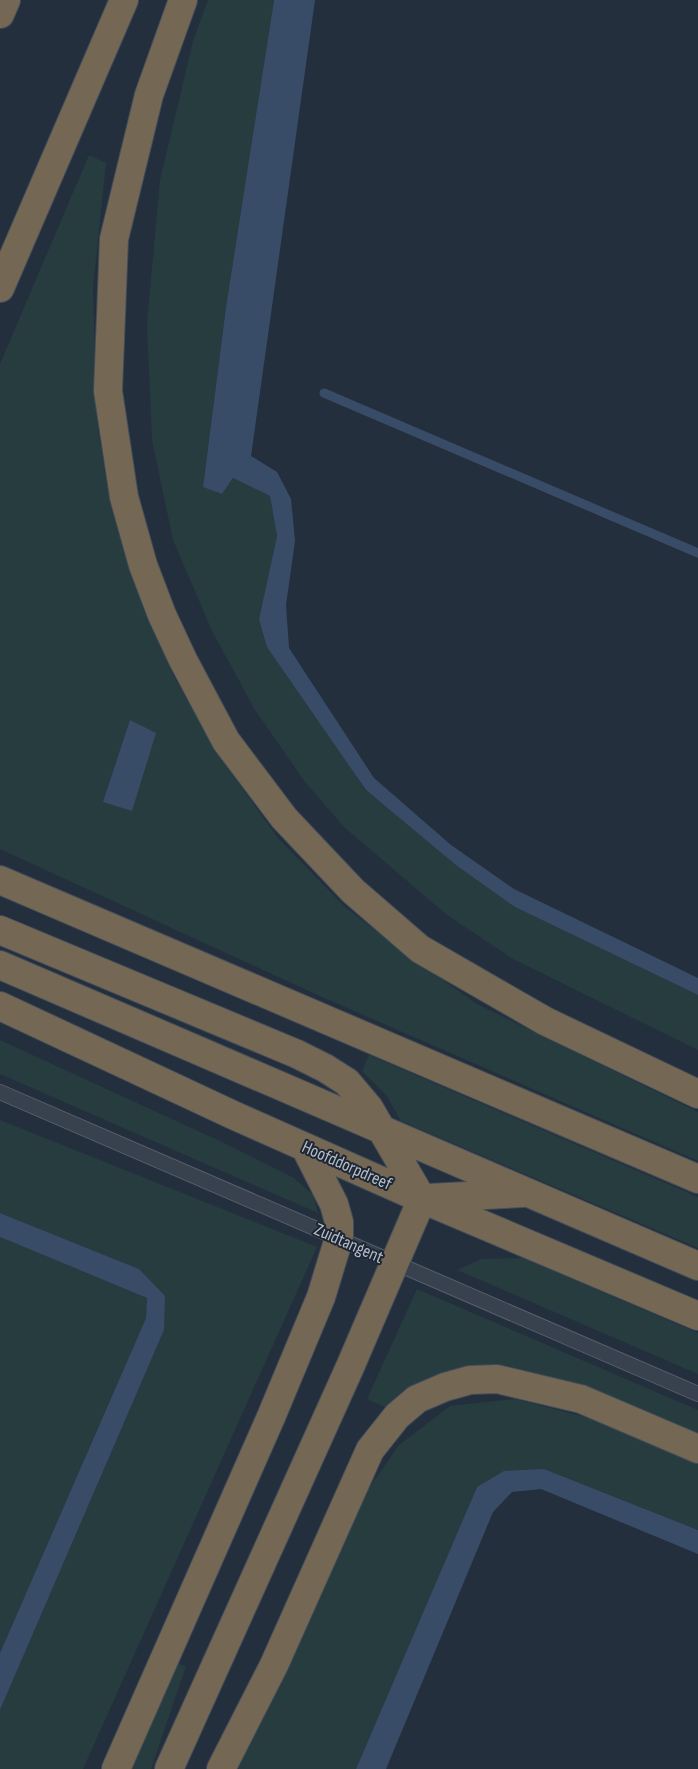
<svg xmlns="http://www.w3.org/2000/svg" width="698" height="1769" font-family="'Sofia Sans Condensed',sans-serif">
<style>
.green{fill:#263c3f;fill-rule:evenodd}
.water{fill:#394c67}
.lines{fill:none;stroke-linecap:round;stroke-linejoin:round}
.stream{stroke:#394c67;stroke-width:9}
.lane-casing{stroke:#565f6c;stroke-width:16}
.highway-casing{stroke:#434c59;stroke-width:30}
.lane{stroke:#38414e;stroke-width:14}
.highway{stroke:#746855;stroke-width:28}
.labels{text-anchor:middle;stroke-width:4;stroke-linejoin:round;paint-order:stroke}
.street-label{font-size:18px;fill:#b4bcc9;stroke:#1d2633}
</style>
<rect width="100%" height="100%" fill="#242f3e"/>
<path class="green" d="M208 0H274L226 307 203 486 222 494 233 478 270 496 277 536 259 619 365 790 515 907 698 995V1050L513 959 447 915 344 827 305 782 255 710 212 631 173 540 152 440 147 323 160 180 193 41Z
M89 155 106 163 93 289 97 422 107 486 139 592 173 675 221 759 278 838 344 906 402 951 477 1004 698 1112V1161L322 997 0 849V364ZM155 733 132 810 103 802Z
M0 1040 224 1143 294 1178 313 1195 318 1213 0 1074Z
M369 1055 698 1197V1248L401 1121 386 1095 362 1071Z
M0 1120 317 1247 83 1769H0V1710L164 1330 139 1269 0 1213Z
M0 1237 147 1298 146 1318 0 1653Z
M523 1258 698 1333V1374L457 1270 481 1259Z
M417 1289 698 1410V1440L576 1389 509 1366 477 1367 387 1408 367 1399Z
M515 1399 612 1424 698 1462V1530L544 1469 477 1487 356 1769H237L367 1491 399 1445 450 1406Z
M171 1662 186 1666 151 1769H124Z"/>
<path class="water" d="M274 0H315L251 456 277 472 291 499 295 541 286 605 289 648 374 778 451 845 514 889 698 978V995L515 907 456 865 366 790 267 647 259 619 277 536 270 496 233 478 222 494 203 487 226 307Z
M130 720 156 733 132 811 103 802Z
M0 1213 139 1269 165 1296 164 1330 0 1710V1653L146 1318 147 1298 0 1237Z
M544 1469 698 1530V1554L541 1489 512 1492 493 1512 386 1769H356L477 1487 504 1471Z"/>
<g class="lines">
<path class="stream" d="M324 393 698 553"/>
<g class="lane-casing">
<path id="lane" d="M0 1092 698 1394"/>
</g>
<g class="highway-casing">
<path id="highway" d="M183 0 149 95 114 239 108 391 124 497 143 565 162 615 183 660 226 741 284 818 353 891 420 949 545 1021 698 1094
M0 14 6 0
M0 288 124 0
M0 880 698 1179
M0 930 297 1054 325 1068 347 1082 369 1108 422 1199
M0 965 698 1266
M0 1006 233 1115 422 1199 698 1316
M429 1198 523 1193
M116 1769 271 1417 321 1297 339 1238V1222L334 1204 305 1147
M169 1769 350 1367 422 1199
M221 1769 274 1665 370 1450 397 1416 417 1399 445 1387 470 1380 497 1379 581 1399 698 1449"/>
</g>
<use href="#lane" class="lane"/>
<use href="#highway" class="highway"/>
</g>
<g class="labels">
<g class="street-label">
<text transform="translate(347 1165) rotate(24)" y="6">Hoofddorpdreef</text>
<text transform="translate(349 1243) rotate(24)" y="6">Zuidtangent</text>
</g>
</g>
</svg>
